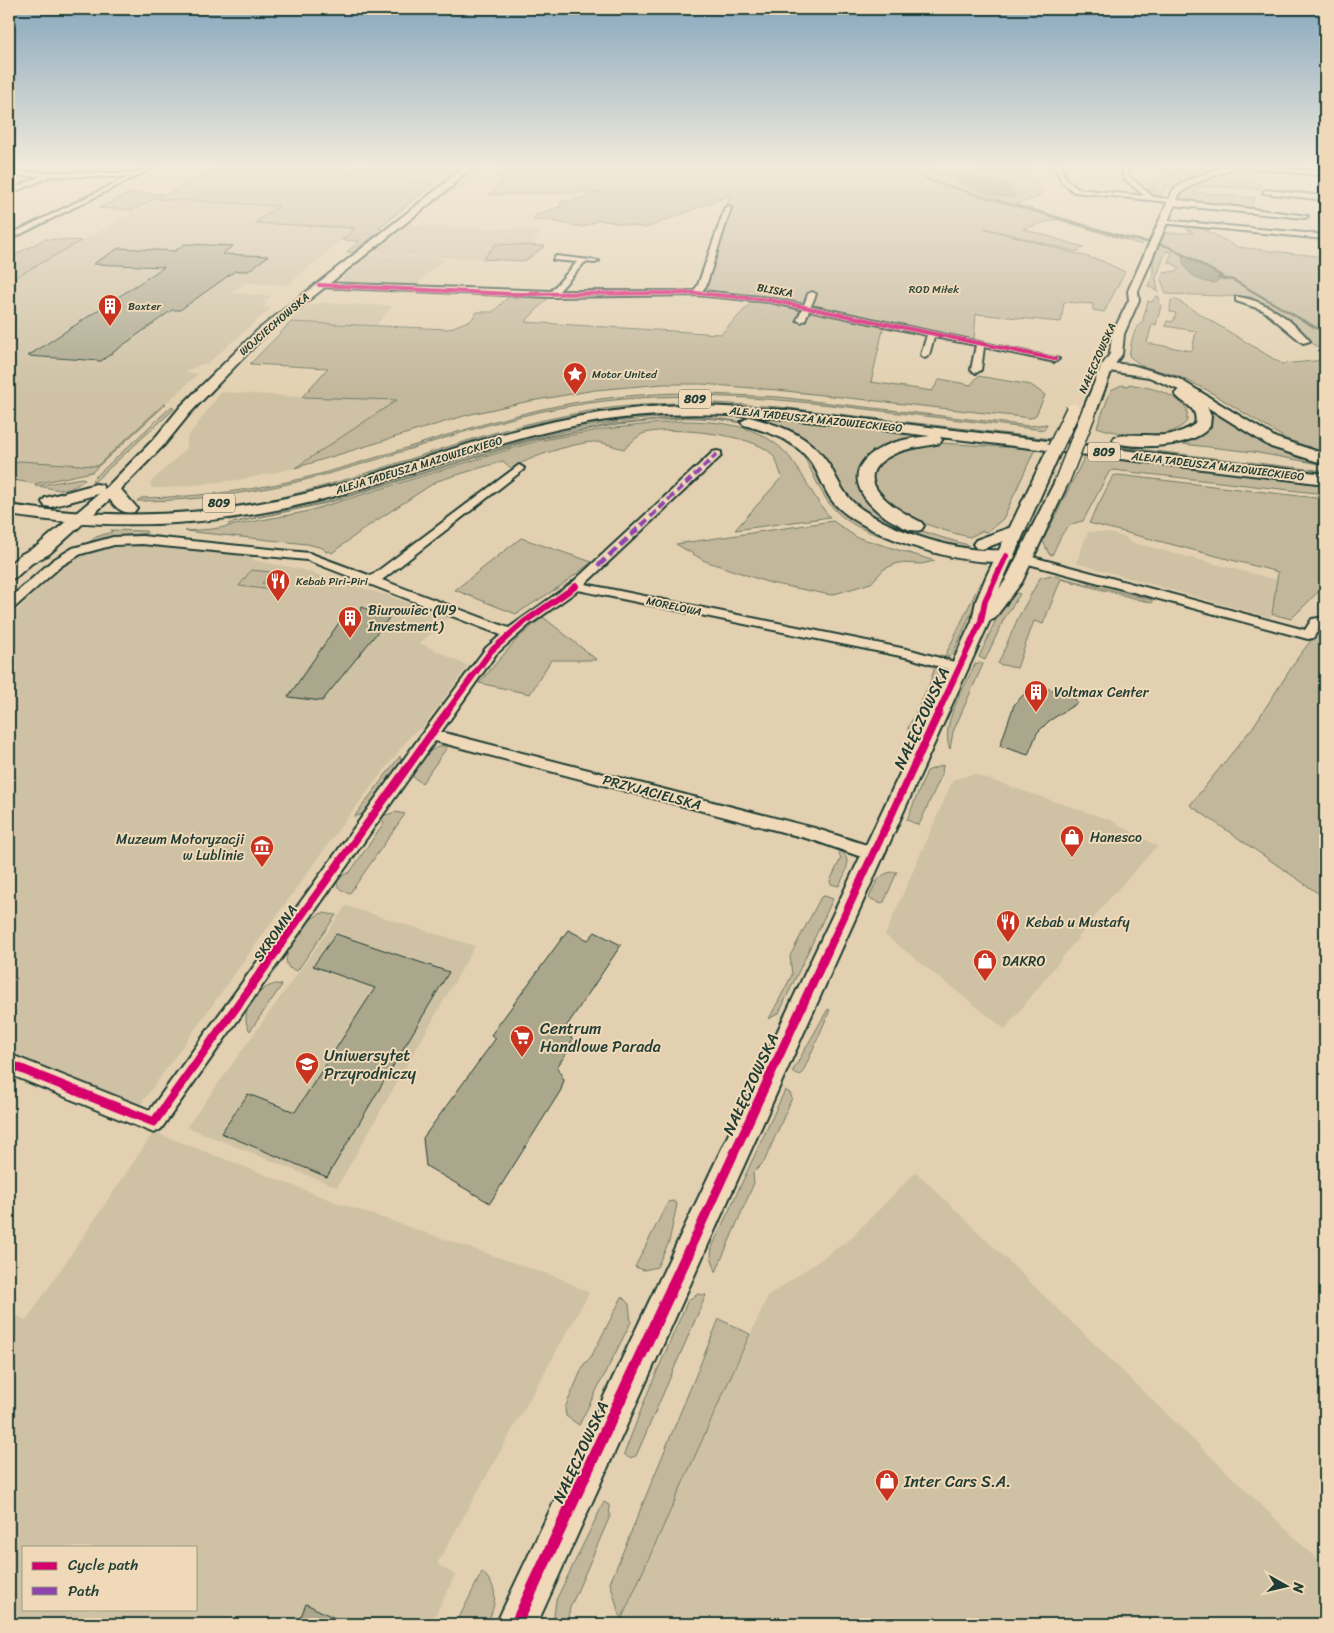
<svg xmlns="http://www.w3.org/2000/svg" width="1334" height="1633" font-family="Sriracha,sans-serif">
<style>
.built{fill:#cec1a4;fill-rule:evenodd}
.green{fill:#c2b79b;stroke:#707a68}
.water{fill:#95957f;stroke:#667261}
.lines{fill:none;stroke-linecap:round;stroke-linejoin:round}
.stream{stroke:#667261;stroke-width:2.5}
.building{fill:#aba78d;stroke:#1f3d34}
.street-casing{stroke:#1f3d34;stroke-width:4}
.secondary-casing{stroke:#1f3d34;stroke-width:4}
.primary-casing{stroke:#1f3d34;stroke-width:4}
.street{fill:#efd9b8;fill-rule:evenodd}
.secondary{fill:#efd9b8;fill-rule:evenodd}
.primary{fill:#efd9b8;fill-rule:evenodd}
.secondary-bridge-casing{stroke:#1f3d34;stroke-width:17;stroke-linecap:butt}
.secondary-bridge{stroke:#efd9b8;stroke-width:14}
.quiet-far1{stroke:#8e44ad;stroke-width:4;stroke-dasharray:8 4;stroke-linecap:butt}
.quiet{stroke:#8e44ad;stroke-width:5;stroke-dasharray:10 5;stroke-linecap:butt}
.cycleway-far4-casing{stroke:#efd9b8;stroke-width:5}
.cycleway-far3-casing{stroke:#efd9b8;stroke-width:9}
.cycleway-far2-casing{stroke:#efd9b8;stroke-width:11}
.cycleway-far1-casing{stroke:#efd9b8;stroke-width:12}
.cycleway-casing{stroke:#efd9b8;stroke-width:15}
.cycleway-far4{stroke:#d6006c;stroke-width:4}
.cycleway-far3{stroke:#d6006c;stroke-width:6}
.cycleway-far2{stroke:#d6006c;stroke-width:8}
.cycleway-far1{stroke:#d6006c;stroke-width:9}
.cycleway{stroke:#d6006c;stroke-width:12}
.labels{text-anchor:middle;stroke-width:4;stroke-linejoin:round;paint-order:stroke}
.far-park-label{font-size:11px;fill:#2f493e;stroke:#efd9b8}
.far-street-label{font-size:11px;fill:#1f3d34;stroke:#efd9b8}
.far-poi-label{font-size:11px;fill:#1f3d34;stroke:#efd9b8;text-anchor:start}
.shield{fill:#efd9b8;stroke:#5d6c5c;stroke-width:1}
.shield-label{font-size:12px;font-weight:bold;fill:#1f3d34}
.poi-label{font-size:14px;fill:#1f3d34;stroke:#efd9b8;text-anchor:start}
.street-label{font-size:14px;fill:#1f3d34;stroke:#efd9b8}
.near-street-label{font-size:16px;fill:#1f3d34;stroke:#efd9b8}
.near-poi-label{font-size:16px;fill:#1f3d34;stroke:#efd9b8;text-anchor:start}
</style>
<rect width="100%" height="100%" fill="#e2d0b0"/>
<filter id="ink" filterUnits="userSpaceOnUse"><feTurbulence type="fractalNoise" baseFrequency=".02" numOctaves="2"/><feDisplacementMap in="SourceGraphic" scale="10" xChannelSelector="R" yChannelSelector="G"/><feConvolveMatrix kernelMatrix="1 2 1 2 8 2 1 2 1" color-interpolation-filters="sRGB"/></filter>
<g filter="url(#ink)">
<path class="built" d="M341 165H461L439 184 345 172 340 170Z
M1248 172 1260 173V184L1227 181Z
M158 199 280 206 256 223 356 228 288 285 245 283 232 293 271 296 263 302 267 303 262 307 271 308 207 364H201L186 372 198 374 97 466 19 461 9 468V281Z
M406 225 537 230 539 234 532 245 496 244 483 259 369 254Z
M369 255 443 259 416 286 344 283 341 279Z
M322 303 393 306 376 325 290 321 305 306Z
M221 392 302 397 397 400 295 468 244 479 167 488H152L150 483 187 448V438Z
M1088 532H1105L1125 537 1130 542 1277 580 1271 618 1076 563Z
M136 545 254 556 252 560 299 569 389 596 448 618 420 643 468 666 422 728 413 733 344 822 138 1108 107 1095 109 1092 9 1052V618L64 566 75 559 100 549Z
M973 774 1110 820 1157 846 1109 899 1005 1029 885 935 953 780Z
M346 906 475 946 337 1187 187 1127Z
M154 1132 341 1204 559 1278 589 1293 437 1564 455 1575 431 1624H9V1311L26 1321ZM24 1547H196V1609H24Z
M916 1172 1325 1567V1624H622L621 1620 768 1296 849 1240Z"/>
<path class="green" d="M221 165H341L340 170 345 172 433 184 379 228 383 229 353 252H347L359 241 342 240 355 228 255 223 279 206 158 199Z
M472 165H483C471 179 460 191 441 194Z
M505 165H923L947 176H976L983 165H1027L1025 167 1032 169H1027L1042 190 1038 197 1016 204 1143 242 1142 245 1056 219 1023 229 1084 247 1077 252 984 228 1102 261 1125 272 1104 312 1093 310V304L1064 302 1061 322 976 314 974 339 885 321 871 382 932 391 940 379 971 385 978 376 1031 385 1045 395 1036 415 1031 418 777 390 702 384H663L595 390 525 402 467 415 295 468 397 400 302 397 328 368 250 364 291 322 448 329 471 320 477 312H493L508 297 548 298 525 322 721 334 752 302 700 295 707 285 730 195 646 228 599 220 583 227 552 221 533 220 535 216 561 206V201H572L601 192 489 195 502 180 496 177Z
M1127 165H1158L1159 169 1189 172 1208 165H1220L1177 180 1168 185 1159 198 1153 195 1155 194 1146 189H1155L1148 185 1154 181 1162 180 1163 175 1175 176V172L1135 168 1133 172 1128 171Z
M1240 167 1259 168 1260 173 1248 172 1228 180 1260 184V189L1202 186 1194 192 1255 198 1251 207 1177 201 1186 188Z
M130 193 163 194 133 210 99 208Z
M1183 226 1202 228 1237 247 1325 257V353L1252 297 1166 294 1161 279 1163 273 1177 271 1179 267 1168 262 1172 252 1166 251 1156 278 1158 292 1148 286 1153 275V258L1163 233H1193Z
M45 239 81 241 9 281V258Z
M496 244 545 246 525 261 483 259Z
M1156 296 1159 297 1161 306 1156 325 1152 324 1147 343 1192 351 1196 331 1165 326 1167 321 1173 322 1176 313 1170 312 1171 300 1175 299 1282 364 1325 360V453L1286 439 1207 390 1178 376 1142 366 1129 356C1131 346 1132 329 1142 323L1148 301 1152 302Z
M1135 373 1174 385 1312 459 1325 463V465L1253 452 1174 443C1188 440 1211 436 1211 418L1181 390Z
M1129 384C1150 388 1172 391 1187 409V421C1170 443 1119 435 1097 427L1111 390 1122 385 1128 386Z
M684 393 778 397 1029 426 1047 424 1044 430C985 423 925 416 865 409 766 397 669 389 570 406 485 420 404 454 320 476 261 492 199 501 137 501L141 498C201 497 261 490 320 474 393 454 464 427 538 410 586 399 634 394 684 393Z
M673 403H715L779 407 1325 471V476L777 410 716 406 621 411 319 492 220 512 169 514C196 512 222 509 249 504 356 484 456 437 563 416 599 408 636 405 673 403Z
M164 404H166L92 472 35 484 9 479V468L19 461 97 466Z
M172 406 174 409 94 482 92 480Z
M731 415 777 416 944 437C915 437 857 444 858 482 867 518 936 536 968 545L967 548C938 540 893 533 869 516 844 498 841 484 825 460 806 429 765 420 731 415Z
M653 416C698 416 777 416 808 454 823 473 827 497 847 514 877 538 921 546 957 555L961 558C951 556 938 551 927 548 895 539 860 535 836 511 817 493 813 466 796 446 786 435 766 430 753 426 718 416 681 417 645 419 501 431 372 500 229 520L350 491 510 440 585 424Z
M683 418 609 426 534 440 327 503 228 524 334 500 529 440 614 424Z
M680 421C726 421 770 426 796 466 808 483 816 502 830 517L735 530 782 477C779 470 777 459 771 453 751 434 671 426 645 433 638 435 630 444 624 449 615 447 606 443 597 442 579 441 525 458 512 469L503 461 437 481 365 528 332 553 329 551 326 552 323 548 307 544 185 531 213 529 305 512 537 441 605 429Z
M940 443 1035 449 1003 519 987 532 982 531 970 537C945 532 862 508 873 472 875 465 887 455 894 451 907 446 926 445 940 443Z
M1085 456 1280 477 1325 485V494L1113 470 1109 472 1083 521C1062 524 1061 538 1052 555L1049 554 1043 541Z
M1118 475 1325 499V585L1291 619 1272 614 1278 572 1089 523 1113 476Z
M82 478 85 479C66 496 57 488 35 486Z
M833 521 856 537 935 561 921 564 898 563 884 569 871 583 831 595 770 583 705 561 676 544Z
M111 530 146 531 147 533 108 538 87 544 96 537 112 532Z
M521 538 592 562 559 587 516 614 455 590Z
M251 570 271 572 262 583 269 584 265 589 239 586Z
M1051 575 1152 600V603L1061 579 1043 624 1034 621 1017 668 998 664 1018 618 1040 578Z
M980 583 984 584 953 654 947 657H938L940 655 945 656Z
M1014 592 1020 594 1004 619 985 660 979 657 997 617Z
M543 617 597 660H551L530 694 479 683 518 638Z
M1325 632V898L1190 805 1253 727 1299 656 1316 634Z
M979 663 983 664 953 732 950 749C939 726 965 687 975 664Z
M935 666 940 669 942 675 909 742 908 728 930 683Z
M441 746H448L422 783 413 777C413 763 428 750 441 746Z
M400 756 401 765 365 813 354 817Z
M943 765 942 774 919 825 907 820 927 771Z
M395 812 405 814 350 893C342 891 337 889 336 879L350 872 384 823 380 817Z
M841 850C853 862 845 873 839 886L831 884 830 881 841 858 839 854Z
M897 872 884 902 880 903 869 898C875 884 879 871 897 872Z
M825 896 833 899 779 1013 769 1019 792 975 790 956 821 897Z
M323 913 336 915 297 971 289 968C277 953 308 916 323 913Z
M277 984 282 985 250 1031C237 1013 258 986 277 984Z
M828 1009 830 1010 802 1074 798 1075 792 1072Z
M785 1090 790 1093 792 1098 764 1162 753 1173 754 1183 716 1272 711 1256 712 1247Z
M673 1201 677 1204 669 1242 657 1267 644 1270 635 1267 668 1202Z
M698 1294 706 1295 636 1456 629 1458 624 1454 646 1397 688 1300Z
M622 1297 629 1304 631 1322 579 1425 566 1416 565 1408 584 1364 591 1357Z
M719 1319 750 1334 621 1620 610 1583Z
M604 1502 609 1505 610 1516 570 1608 567 1624H553L556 1600Z
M482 1572C500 1588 496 1604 487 1624H456Z"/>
<path class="water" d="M960 178 1001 182 1007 184 1015 196C1004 201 967 188 957 181Z
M1186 255 1192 258 1222 276 1215 283C1200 283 1183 272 1182 256Z"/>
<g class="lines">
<path class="stream" d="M901 165 931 181 1123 237 1167 246 1222 276 1218 278 1233 280 1325 333"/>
</g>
<path class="building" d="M185 244 233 246 222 254 268 256 248 271H235L180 310H172L101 361 28 356 164 267 93 264 119 248 175 251Z
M362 607 389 618 322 701 288 697 345 614 358 615Z
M1028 685 1073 694 1077 703 1049 721 1037 733 1028 755 1000 746 1014 705 1025 693Z
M568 930 588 940 595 932 621 945 566 1027 572 1039 570 1048 557 1067 564 1080 561 1090 490 1203 426 1166 423 1138 496 1038 491 1035Z
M336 934 449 972 327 1177 221 1133 248 1094 295 1112 375 988 313 966Z
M306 1604 347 1624H298Z"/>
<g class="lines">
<g class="street-casing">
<path id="street" d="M152 165H159L9 240V235L128 177 47 176V178L9 194V190L42 176H9V172L135 173Z
M1054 165H1060L1066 179 1078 189 1144 196 1124 178 1121 165H1127L1129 176 1153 197 1308 216 1305 218 1171 205 1168 202 1074 192 1061 181Z
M1245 165 1325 172V176L1248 167Z
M1265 190 1325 196V200L1263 193Z
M728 206 731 208 706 286 702 291 770 298 804 305 808 294 812 292 816 294 811 306 1059 359 1055 362 984 347 981 370 976 373 971 370 976 345 934 337 929 355 925 358 921 355 927 335 809 310 805 320 801 322 797 320 802 309 770 302 696 295 552 297 319 287 315 285 319 283 551 291 577 262 553 260 556 256 599 261 595 263 585 262 559 291H694L698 285 725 208Z
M1163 220 1325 235V239L1161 223Z
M1239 297C1267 301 1292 320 1310 341L1303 343 1263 310 1236 301V297Z
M717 451 721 452V456L585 584 911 650 965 665 967 668 965 671 960 673 910 658 578 590 529 625 496 654 441 732 814 828 879 849 881 854 879 859 873 861 813 840 435 741 161 1129 154 1133 9 1074V1054L150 1110 425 730 486 648 501 635 307 560 142 544 114 545 81 554 61 566 14 608 9 609V599L53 560 73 548 113 537 142 536 309 553 371 576 519 465 524 468 523 470 382 580 509 628 572 583 713 452Z
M1025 555 1305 630 1312 619 1325 617V625L1321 626 1313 638 1308 639 1021 562 1019 559 1021 556Z"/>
</g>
<g class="secondary-casing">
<path id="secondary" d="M464 165H472L451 187 266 334 191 412 165 444 117 493 49 554 32 563 15 578 9 579V565L20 555 37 546 107 487 155 438 181 406 258 330 445 183Z
M1230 165H1241L1194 184 1180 193 1138 291 1139 300 1124 334 1122 354 1113 367 1096 412 1094 415H1084L1082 412 1101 367 1110 354 1112 334 1129 300 1128 291 1173 190 1188 180Z
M1055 444 1062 448 999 589 1005 581 1055 481 1062 477 1069 481 1022 582 994 619 990 620 537 1624H496L950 668 972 621 976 601 986 577 1048 448Z"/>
</g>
<g class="primary-casing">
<path id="primary" d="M1107 363 1132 365 1179 379 1276 438 1325 454V464L1271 447 1207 407 1211 416 1210 426C1194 448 1139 449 1115 443L1113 440 1115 437C1144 430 1167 444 1195 424 1199 406 1183 405 1175 394L1179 390 1149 377 1102 370 1100 367 1102 364Z
M685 405 786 410 1325 474V484L940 437 942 440 940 443C924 447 908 447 894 454 843 478 896 510 921 522L924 526 921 530C911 532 905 528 896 523 864 507 836 471 881 448 896 440 913 438 930 436 815 422 698 402 583 424 498 440 418 473 335 496 227 526 119 532 9 515V505C102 519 194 518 286 498 364 482 437 451 514 431 570 416 627 407 685 405Z
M749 417C783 426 812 436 831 468 840 485 846 499 863 510 893 530 935 544 971 549 984 551 999 549 1013 552L1015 556 1013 560C970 570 872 538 840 509 828 499 823 484 816 470 801 442 773 433 744 425L741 422Z
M96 484 102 485 104 489 112 485 118 486 137 508 134 512C119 515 111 502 104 490L102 493 51 507 45 506 42 502 45 498Z
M1017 525 1023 526 1026 530 1023 534 982 549 976 548 973 544 976 540Z"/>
</g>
<use href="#street" class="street"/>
<use href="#secondary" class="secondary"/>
<use href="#primary" class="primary"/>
<g class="secondary-bridge-casing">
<path id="secondary-bridge" d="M1055 448 1073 410
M1062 481 1089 412"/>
</g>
<use href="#secondary-bridge" class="secondary-bridge"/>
<path class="quiet-far1" d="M642 525 717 454"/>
<path class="quiet" d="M598 566 643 524"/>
<g class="cycleway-far4-casing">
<path id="cycleway-far4" d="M319 285 513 294 696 293 770 300 1055 359"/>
</g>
<g class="cycleway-far3-casing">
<path id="cycleway-far3" d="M446 713 491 651 524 622 576 586
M938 713 981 621 985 601 1006 556"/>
</g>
<g class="cycleway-far2-casing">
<path id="cycleway-far2" d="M276 951 447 712
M828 951 939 712"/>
</g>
<g class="cycleway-far1-casing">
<path id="cycleway-far1" d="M9 1064 154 1122 277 950
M688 1253 828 950"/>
</g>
<g class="cycleway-casing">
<path id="cycleway" d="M516 1624 689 1251"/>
</g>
<use href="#cycleway-far4" class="cycleway-far4"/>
<use href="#cycleway-far3" class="cycleway-far3"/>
<use href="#cycleway-far2" class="cycleway-far2"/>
<use href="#cycleway-far1" class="cycleway-far1"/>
<use href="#cycleway" class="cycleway"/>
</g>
</g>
<linearGradient id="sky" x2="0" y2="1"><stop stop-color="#87a8be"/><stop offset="0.42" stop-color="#f2eadb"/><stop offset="1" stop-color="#f2eadb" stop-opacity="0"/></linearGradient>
<rect width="1334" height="394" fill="url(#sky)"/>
<defs>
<g id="building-pin" transform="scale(1.25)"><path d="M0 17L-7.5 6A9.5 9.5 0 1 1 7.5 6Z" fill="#c8321e" stroke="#efd9b8"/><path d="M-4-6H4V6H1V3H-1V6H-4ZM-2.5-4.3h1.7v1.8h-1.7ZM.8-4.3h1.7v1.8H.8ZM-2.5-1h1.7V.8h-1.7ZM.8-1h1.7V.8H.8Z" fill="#fff"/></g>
<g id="sight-pin" transform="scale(1.25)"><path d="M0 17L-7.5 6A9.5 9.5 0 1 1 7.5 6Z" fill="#c8321e" stroke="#efd9b8"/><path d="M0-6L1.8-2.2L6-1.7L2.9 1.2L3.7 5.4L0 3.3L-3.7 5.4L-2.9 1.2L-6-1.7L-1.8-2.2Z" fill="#fff"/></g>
<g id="restaurant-pin" transform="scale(1.25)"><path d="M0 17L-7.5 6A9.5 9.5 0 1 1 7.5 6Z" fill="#c8321e" stroke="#efd9b8"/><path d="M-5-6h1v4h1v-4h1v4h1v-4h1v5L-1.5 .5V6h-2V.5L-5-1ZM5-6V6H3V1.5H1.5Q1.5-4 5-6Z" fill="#fff"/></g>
<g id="shop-pin" transform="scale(1.25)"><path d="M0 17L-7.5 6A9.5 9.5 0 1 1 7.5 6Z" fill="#c8321e" stroke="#efd9b8"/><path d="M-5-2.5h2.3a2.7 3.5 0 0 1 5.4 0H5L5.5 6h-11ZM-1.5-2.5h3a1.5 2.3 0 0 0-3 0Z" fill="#fff"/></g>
<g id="museum-pin" transform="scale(1.25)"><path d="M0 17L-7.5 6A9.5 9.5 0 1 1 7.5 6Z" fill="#c8321e" stroke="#efd9b8"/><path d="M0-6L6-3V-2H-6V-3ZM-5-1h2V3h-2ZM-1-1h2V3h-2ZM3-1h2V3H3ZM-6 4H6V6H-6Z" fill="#fff"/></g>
<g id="supermarket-pin" transform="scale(1.25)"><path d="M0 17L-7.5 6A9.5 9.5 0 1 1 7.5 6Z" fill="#c8321e" stroke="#efd9b8"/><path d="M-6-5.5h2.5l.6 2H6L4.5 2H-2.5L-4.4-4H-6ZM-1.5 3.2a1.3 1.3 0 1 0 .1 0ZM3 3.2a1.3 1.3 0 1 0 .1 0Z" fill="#fff"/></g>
<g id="university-pin" transform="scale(1.25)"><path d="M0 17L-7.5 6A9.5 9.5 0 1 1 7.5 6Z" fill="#c8321e" stroke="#efd9b8"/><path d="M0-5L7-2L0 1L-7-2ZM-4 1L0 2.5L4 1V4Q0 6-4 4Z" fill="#fff"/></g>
</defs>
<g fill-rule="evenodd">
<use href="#building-pin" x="110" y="306"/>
<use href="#sight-pin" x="575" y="374"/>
<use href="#restaurant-pin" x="278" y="581"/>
<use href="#building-pin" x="350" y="618"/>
<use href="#building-pin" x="1036" y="692"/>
<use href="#shop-pin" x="1072" y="837"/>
<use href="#museum-pin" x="262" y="847"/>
<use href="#restaurant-pin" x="1008" y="922"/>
<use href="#shop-pin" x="985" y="961"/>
<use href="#supermarket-pin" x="522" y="1037"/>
<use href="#university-pin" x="307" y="1064"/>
<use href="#shop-pin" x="887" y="1481"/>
</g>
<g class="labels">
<g class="far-park-label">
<text x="934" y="293">ROD Miłek</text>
</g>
<g class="far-street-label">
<text transform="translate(775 290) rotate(10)" y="4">BLISKA</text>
<text transform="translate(274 324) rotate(-41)" y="4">WOJCIECHOWSKA</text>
<text transform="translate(1097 358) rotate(-66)" y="4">NAŁĘCZOWSKA</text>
<text transform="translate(816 419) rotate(6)" y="4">ALEJA TADEUSZA MAZOWIECKIEGO</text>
<text transform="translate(419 465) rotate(-17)" y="4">ALEJA TADEUSZA MAZOWIECKIEGO</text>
<text transform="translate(1218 466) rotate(7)" y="4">ALEJA TADEUSZA MAZOWIECKIEGO</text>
<text transform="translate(674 606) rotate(12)" y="4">MORELOWA</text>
</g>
<g class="far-poi-label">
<text x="128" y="310">Baxter</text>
<text x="592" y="378">Motor United</text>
<text x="296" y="585">Kebab Piri-Piri</text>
</g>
<g class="shield">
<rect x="679" y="389.5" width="32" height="19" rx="4"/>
<rect x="1088" y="442.5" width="32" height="19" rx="4"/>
<rect x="203" y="493.5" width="32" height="19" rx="4"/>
</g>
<g class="shield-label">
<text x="695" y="403">809</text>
<text x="1104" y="456">809</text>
<text x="219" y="507">809</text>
</g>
<g class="poi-label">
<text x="368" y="615">Biurowiec (W9<tspan x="368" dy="16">Investment)</tspan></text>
<text x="1054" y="697">Voltmax Center</text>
<text x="1090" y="842">Hanesco</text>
<text x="244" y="844" text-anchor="end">Muzeum Motoryzacji<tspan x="244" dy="16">w Lublinie</tspan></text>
<text x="1026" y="927">Kebab u Mustafy</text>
<text x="1002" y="966">DAKRO</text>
</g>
<g class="street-label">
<text transform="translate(652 792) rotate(15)" y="5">PRZYJACIELSKA</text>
<text transform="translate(275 933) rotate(-55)" y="5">SKROMNA</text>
</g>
<g class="near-street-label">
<text transform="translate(921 718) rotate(-65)" y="6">NAŁĘCZOWSKA</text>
<text transform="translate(750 1084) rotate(-65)" y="6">NAŁĘCZOWSKA</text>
<text transform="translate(580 1452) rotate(-65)" y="6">NAŁĘCZOWSKA</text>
</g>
<g class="near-poi-label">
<text x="540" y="1034">Centrum<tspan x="540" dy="18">Handlowe Parada</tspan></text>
<text x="324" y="1061">Uniwersytet<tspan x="324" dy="18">Przyrodniczy</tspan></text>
<text x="904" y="1487">Inter Cars S.A.</text>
</g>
</g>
<rect width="1334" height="1633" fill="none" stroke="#efd9b8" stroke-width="30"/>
<rect x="15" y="15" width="1304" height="1603" fill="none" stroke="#1f3d34" stroke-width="2" filter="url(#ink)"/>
<rect x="22" y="1546" width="175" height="65" fill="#efd9b8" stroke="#9c9b83"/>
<rect x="32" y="1562" width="25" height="8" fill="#d6006c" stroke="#9c9b83"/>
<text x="68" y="1570" font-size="15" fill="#1f3d34">Cycle path</text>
<rect x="32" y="1587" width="25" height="8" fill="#8e44ad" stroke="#9c9b83"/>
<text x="68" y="1596" font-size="15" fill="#1f3d34">Path</text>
<g transform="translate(1286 1586) rotate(98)" stroke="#efd9b8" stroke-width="4" paint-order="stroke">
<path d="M0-4L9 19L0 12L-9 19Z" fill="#1f3d34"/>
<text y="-8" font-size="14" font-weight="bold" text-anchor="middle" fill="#1f3d34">N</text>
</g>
</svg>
